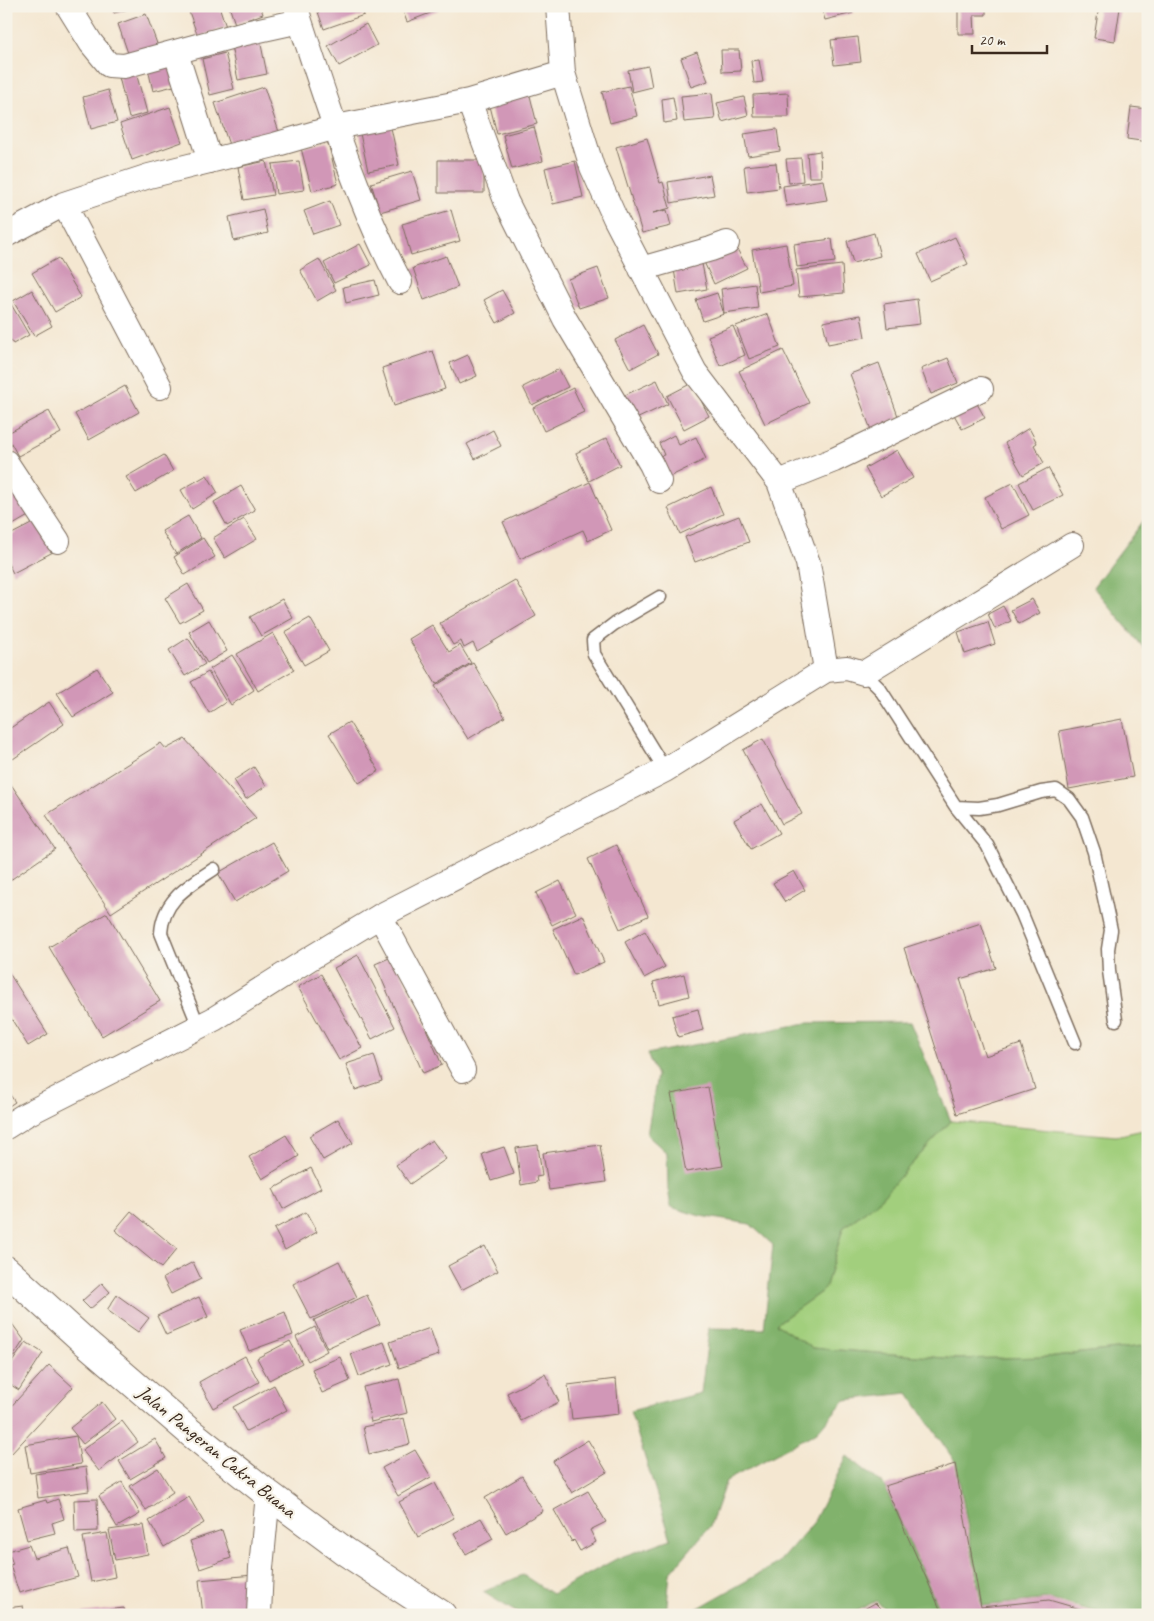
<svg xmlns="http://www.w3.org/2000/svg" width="1154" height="1621" font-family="Caveat,sans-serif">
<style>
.green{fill:#a2cf7d;stroke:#6e7c4e}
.forest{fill:#81b26c;stroke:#5e6e45}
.building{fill:#d197b7}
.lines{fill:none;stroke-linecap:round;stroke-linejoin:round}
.lane-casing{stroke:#7c6c5d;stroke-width:15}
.street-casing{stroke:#7c6c5d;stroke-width:26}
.primary-casing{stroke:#7c6c5d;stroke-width:30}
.lane{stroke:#fff;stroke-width:12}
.street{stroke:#fff;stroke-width:24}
.primary{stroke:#fff;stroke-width:28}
.labels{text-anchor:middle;stroke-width:4.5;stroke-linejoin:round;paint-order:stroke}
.street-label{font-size:20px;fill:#3b2a1e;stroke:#f7f3e8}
</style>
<rect width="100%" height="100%" fill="#f7f3e8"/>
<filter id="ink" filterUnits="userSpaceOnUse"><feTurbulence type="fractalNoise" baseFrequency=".02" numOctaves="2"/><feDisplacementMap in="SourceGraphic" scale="10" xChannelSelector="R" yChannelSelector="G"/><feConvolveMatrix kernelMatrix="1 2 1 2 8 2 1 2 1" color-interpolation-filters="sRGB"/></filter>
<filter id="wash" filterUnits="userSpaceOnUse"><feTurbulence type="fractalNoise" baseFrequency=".0096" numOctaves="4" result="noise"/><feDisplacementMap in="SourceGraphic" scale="20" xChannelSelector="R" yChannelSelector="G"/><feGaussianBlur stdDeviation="1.12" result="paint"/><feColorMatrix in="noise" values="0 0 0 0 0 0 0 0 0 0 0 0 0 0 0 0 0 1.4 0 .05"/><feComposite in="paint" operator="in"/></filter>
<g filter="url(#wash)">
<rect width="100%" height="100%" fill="#f4e7d1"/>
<path class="green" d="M951 1121 1116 1136 1148 1129V1351L1143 1346 1047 1357 958 1359 812 1348 776 1324 825 1289 843 1228 876 1203Z"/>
<path class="forest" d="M1148 515V653L1093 587Z
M910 1022 951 1121 876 1203 843 1228 825 1289 776 1324 812 1348 958 1359 1047 1357 1143 1346 1148 1351V1612L1144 1615H1108L1049 1599 982 1606 956 1463 908 1393 845 1400 817 1432 726 1481 710 1526 670 1573 666 1615H521L483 1592 523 1575 552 1594 618 1558 671 1539 630 1411 701 1393 709 1328 764 1329 773 1245 750 1224 700 1216 671 1207 668 1189 667 1153 647 1135 657 1075 647 1054 806 1023Z
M847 1456 884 1485 939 1609 925 1615 889 1612 876 1601 849 1615H686L778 1563 813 1523Z"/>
<g id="blocks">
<path class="building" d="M112 6H136V7L114 13Z
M187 6H219L226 27 198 37Z
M229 6H260L263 14 235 24Z
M336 6H361L364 15 324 29 318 12Z
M401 6H437L438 10 407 22Z
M821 6H851L853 13 825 20Z
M958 6H986V15H974L975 34H958Z
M1099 6 1120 8 1115 41 1094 38Z
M146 14 159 49 130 59 118 24Z
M366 24 377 45 339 66 328 46Z
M259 35 267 74 238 80 230 41Z
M858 37 861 62 834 65 831 40Z
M721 50H739L741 71 722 72Z
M697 52 708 81 691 87 681 58Z
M225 53 234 89 210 95 202 59Z
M171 58 178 85 153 91 147 64Z
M759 60 763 82 754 83 751 61Z
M648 66 652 87 632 92 628 70Z
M135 69 147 113 129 118 118 73Z
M629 86 637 116 610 123 602 92Z
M264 87 279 132 230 148 215 103Z
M528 88 537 124 497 134 488 98Z
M108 90 117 122 91 129 83 97Z
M712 93 715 119 684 122 681 96Z
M788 93 789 117H754L753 95Z
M673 97 677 121 664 123 662 99Z
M744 97 748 115 722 122 717 103Z
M170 107 182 142 132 160 120 124Z
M1131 107 1148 109V142L1127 139Z
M390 123 399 165 368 171 359 129Z
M534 127 543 161 512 169 503 135Z
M777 129 780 151 748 156 744 134Z
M647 138 660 183 663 182 670 208 653 213 667 210 671 226 642 233 616 147Z
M328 142 338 184 312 191 301 148Z
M820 151 821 177H809L807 153Z
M801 158 803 181 789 183 786 159Z
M438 160H484V193H438Z
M266 161 273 195 244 200 238 167Z
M299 161 304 190 276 194 272 164Z
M575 161 583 197 553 204 545 168Z
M776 163 779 188 747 192 744 166Z
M412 171 421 200 380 212 371 183Z
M710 175 714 195 671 203 668 182Z
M823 180 827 200 786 206 783 186Z
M330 201 339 225 313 234 304 211Z
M263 209 268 233 234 241 229 217Z
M451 210 460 241 411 255 402 224Z
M874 233 880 256 853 263 847 241Z
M955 237 968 264 930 281 918 254Z
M832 239 835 262 797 267 794 244Z
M360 244 371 265 334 283 324 263Z
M786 244 793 286 759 292 752 250Z
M736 247 747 268 714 284 704 262Z
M446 256 458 287 424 300 413 268Z
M58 258 81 297 55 312 32 273Z
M319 259 336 290 317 301 300 270Z
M702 264 707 289 678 294 674 269Z
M842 265 844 293 799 297 796 270Z
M598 268 609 298 579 308 568 279Z
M375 280 379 295 346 303 343 287Z
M755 284 758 308 724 313 721 289Z
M32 290 52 326 34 336 13 301Z
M502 290 515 313 497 323 484 300Z
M717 293 724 314 703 321 696 300Z
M8 299 29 335 13 344 6 332V301Z
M917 299 920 324 887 328 884 304Z
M768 314 780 347 749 359 736 326Z
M861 315 865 337 828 344 823 322Z
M643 325 658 354 630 369 615 340Z
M733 326 745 355 720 366 708 336Z
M783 350 809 403 765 424 739 371Z
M433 351 445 389 394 406 382 368Z
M468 355 477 376 459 384 450 363Z
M948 358 958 383 931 394 921 369Z
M879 363 899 419 871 430 850 374Z
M559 369 568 387 532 405 523 387Z
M657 380 668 404 634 420 623 396Z
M692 383 709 416 684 429 667 396Z
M125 386 139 412 89 440 75 414Z
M573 388 584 412 544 431 533 408Z
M975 400 985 418 962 429 952 411Z
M49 411 61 433 18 456 6 434Z
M1029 428 1037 443 1034 445 1044 463 1023 475 1005 443Z
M493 430 501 446 475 459 467 444Z
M674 435 679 445 696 437 706 459 669 477 660 456 664 455 659 443Z
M607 438 620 465 589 481 576 453Z
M897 450 913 478 881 496 865 468Z
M164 455 173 471 136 493 126 477Z
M1048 468 1063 495 1033 510 1019 483Z
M207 475 218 493 192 509 181 490Z
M590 482 611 530 588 541 583 530 520 559 503 522Z
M1013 483 1029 515 1001 529 985 497Z
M12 486 30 515 6 529V489Z
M241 486 255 510 227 526 214 502Z
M711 487 723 514 680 534 668 508Z
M188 516 201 538 176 554 162 531Z
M739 516 749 542 695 562 685 537Z
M244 519 257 539 225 558 213 538Z
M37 521 53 552 13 573 6 560V537Z
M203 538 215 557 185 575 174 557Z
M515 580 536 616 477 651 473 643 464 648 461 641 453 645 440 623Z
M188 584 203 610 180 623 165 598Z
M282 599 293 618 261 636 250 617Z
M1032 599 1040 613 1019 624 1011 610Z
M1003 606 1011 621 995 629 988 614Z
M310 618 329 651 304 665 285 632Z
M209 620 227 651 207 663 189 632Z
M988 622 995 644 965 654 958 632Z
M432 625 449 652 460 645 471 663 436 684 409 639Z
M273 633 294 670 258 691 237 654Z
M188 638 205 664 185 676 169 650Z
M232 655 254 690 231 705 210 669Z
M473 663 505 717 468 739 435 686Z
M97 668 113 692 73 717 57 693Z
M208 672 226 702 209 713 191 682Z
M49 702 64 724 13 759 6 749V731Z
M1122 719 1133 777 1069 789 1059 731Z
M349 722 379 771 359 783 329 734Z
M185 739 256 818 111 913 46 815 161 743 166 749Z
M763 739 802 814 782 824 743 750Z
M254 767 266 786 246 799 234 780Z
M6 777 55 849 6 883Z
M762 804 779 833 751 849 734 820Z
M272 842 288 871 235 902 218 873Z
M616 845 648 916 620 929 588 859Z
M794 871 805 890 785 902 773 883Z
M560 881 576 913 552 925 536 893Z
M107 913 160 1001 102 1036 49 947Z
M583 915 604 962 574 975 553 929Z
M981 923 996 968 960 979 985 1056 1021 1044 1035 1089 957 1114 904 948Z
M645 931 665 967 644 978 625 942Z
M358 955 395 1027 372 1039 334 968Z
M394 956 442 1065 423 1073 375 964Z
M9 973 48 1034 28 1046 6 1010V975Z
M321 974 362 1048 339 1060 298 987Z
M684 974 689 996 659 1004 653 982Z
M698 1009 703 1030 678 1037 672 1016Z
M374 1055 382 1081 355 1090 346 1064Z
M708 1087 723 1166 686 1172 671 1094Z
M6 1089 15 1102 6 1108Z
M338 1119 353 1143 323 1160 309 1136Z
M286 1135 299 1156 262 1179 249 1157Z
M432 1140 446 1159 410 1184 396 1165Z
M538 1145 542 1176 536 1177 537 1182 521 1185 516 1148Z
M600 1145 606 1182 549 1190 543 1153Z
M504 1147 514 1174 491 1181 482 1154Z
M311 1168 321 1188 283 1209 273 1189Z
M131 1211 177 1249 161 1268 115 1230Z
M306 1212 317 1232 285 1250 274 1229Z
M485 1246 498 1271 461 1290 448 1266Z
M339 1261 357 1297 311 1319 293 1284Z
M193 1262 201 1279 171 1294 163 1278Z
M102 1283 110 1292 90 1309 82 1301Z
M117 1295 149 1318 138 1332 107 1310Z
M367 1295 380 1324 327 1348 314 1320Z
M199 1297 208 1317 166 1335 157 1316Z
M285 1312 293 1335 249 1351 240 1330Z
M10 1321 24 1340 6 1368V1325Z
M315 1327 327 1351 308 1361 296 1337Z
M430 1328 439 1355 399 1368 390 1342Z
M290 1341 302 1363 269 1380 257 1358Z
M26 1342 43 1353 19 1390 6 1382V1371Z
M384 1342 392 1364 359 1376 351 1354Z
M245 1356 259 1382 213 1408 199 1382Z
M340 1357 350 1381 322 1393 312 1369Z
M49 1365 73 1387 11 1454 6 1449V1412Z
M545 1374 559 1402 521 1421 507 1393Z
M399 1379 407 1413 371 1422 363 1387Z
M616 1379 619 1414 572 1419 568 1385Z
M274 1385 287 1410 246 1431 233 1407Z
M102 1402 115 1419 83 1444 70 1428Z
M404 1418 410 1444 369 1454 363 1427Z
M122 1421 138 1442 99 1471 82 1450Z
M76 1436 81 1464 30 1473 25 1445Z
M155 1439 166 1458 130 1479 119 1461Z
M588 1440 607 1472 572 1493 553 1461Z
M415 1450 431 1477 398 1496 382 1468Z
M955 1464 981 1607 1049 1600 1101 1615H927L940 1609 885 1486Z
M86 1467 89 1491 38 1498 35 1474Z
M158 1468 173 1492 146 1510 130 1486Z
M522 1476 543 1511 506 1533 485 1498Z
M122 1482 140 1514 117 1527 99 1496Z
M435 1483 454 1518 418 1537 399 1502Z
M588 1491 606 1522 590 1530 596 1542 580 1551 574 1540 572 1542 554 1510Z
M189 1497 204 1523 164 1547 149 1521Z
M58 1499 64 1519 52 1523 55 1533 27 1540 18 1508 46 1500 47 1503Z
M97 1499 98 1531 75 1532 74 1500Z
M481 1518 493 1539 466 1554 454 1533Z
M143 1525 148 1554 115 1560 109 1530Z
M222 1530 231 1558 200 1569 190 1541Z
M107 1533 115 1577 91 1582 83 1537Z
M29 1545 34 1558 69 1548 78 1577 19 1593 10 1565 13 1564 8 1551Z
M253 1575 257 1615H203L199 1580Z
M875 1603 884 1612V1615H853Z
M23 1606 24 1611H30V1615H6V1608Z
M124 1608 125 1615H74V1614Z"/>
</g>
</g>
<g filter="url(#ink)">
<use href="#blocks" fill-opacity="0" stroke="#7c6c5d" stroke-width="1"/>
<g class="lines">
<g class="lane-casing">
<path id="lane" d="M660 597 614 624 593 640 594 654 665 770
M864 673 880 689 956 807 987 845 1022 914 1075 1043
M956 807 979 808 998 805 1041 792 1056 790 1069 799 1082 817 1094 852 1111 930 1108 949 1109 971 1116 1020
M199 1027 161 933C163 899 189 886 214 869"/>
</g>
<g class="street-casing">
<path id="street" d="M68 6 91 43 109 65 124 66 241 34 300 21 296 6
M558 6 563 73
M300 21C329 109 357 200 400 282
M176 53 210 161
M469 101 506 201 565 319 651 464 659 481
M64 204 160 387
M6 235 64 204 149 176 274 145 336 127 469 101 563 73 592 167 615 218 695 372 779 482 808 563 826 670 665 770 380 916 309 959 214 1019 25 1115 6 1127
M641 269 711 249 727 243
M6 462 58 541
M779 482 834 460 981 389
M826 670 847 668 864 673 1072 545
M380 916 463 1070
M259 1615 261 1568 268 1494"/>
</g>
<g class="primary-casing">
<path id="primary" d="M6 1270 84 1341 191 1433 268 1494 346 1552 442 1615"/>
</g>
<use href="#lane" class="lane"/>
<use href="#street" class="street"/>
<use href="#primary" class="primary"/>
</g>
</g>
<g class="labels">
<g class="street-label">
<text transform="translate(217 1451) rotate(39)" y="7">Jalan Pangeran Cakra Buana</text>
</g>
</g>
<rect width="1154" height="1621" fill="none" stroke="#f7f3e8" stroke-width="25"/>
<path d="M972 45v8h75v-8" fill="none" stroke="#3b2a1e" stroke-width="2.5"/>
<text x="979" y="45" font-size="15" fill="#3b2a1e" stroke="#f7f3e8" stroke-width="4" paint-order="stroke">20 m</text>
</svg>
